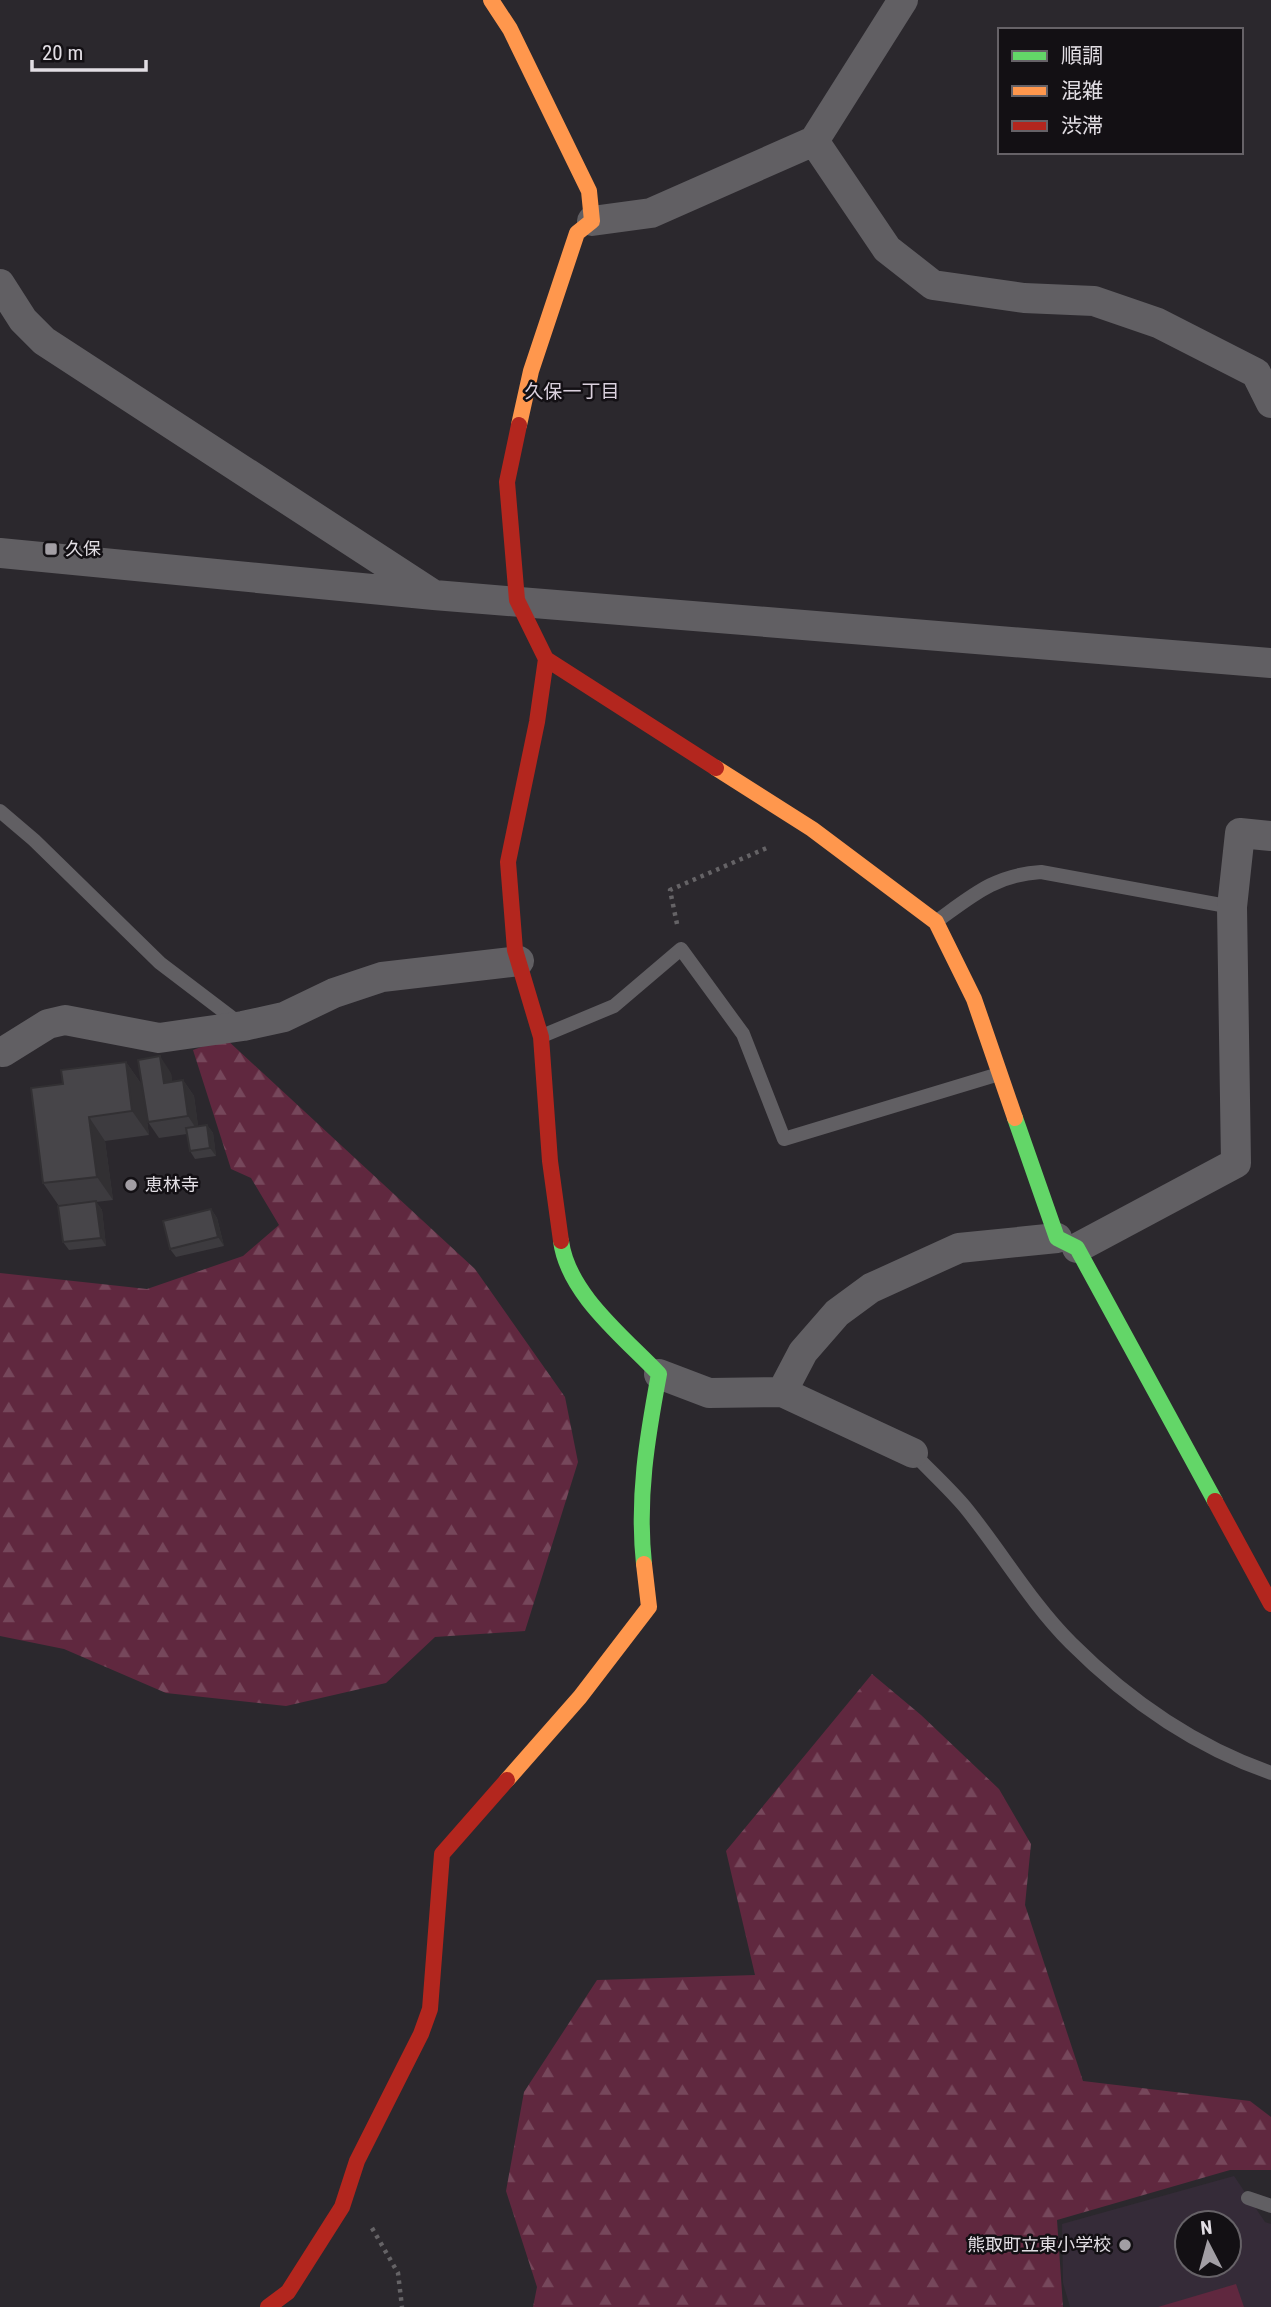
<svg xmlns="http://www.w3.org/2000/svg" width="1271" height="2307" font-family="'Roboto Condensed','Noto Sans JP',sans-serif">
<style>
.built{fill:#352b38;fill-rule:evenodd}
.forest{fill:url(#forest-firs)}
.pitch{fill:#60283f}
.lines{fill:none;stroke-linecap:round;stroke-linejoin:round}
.path{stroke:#656366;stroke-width:4.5;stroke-dasharray:3.5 5;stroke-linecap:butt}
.lane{stroke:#615f63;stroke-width:14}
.street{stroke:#615f63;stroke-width:30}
.fast{stroke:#63d668;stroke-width:16}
.slow{stroke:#ff974d;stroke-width:16}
.jam{stroke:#b3261e;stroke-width:16}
.wall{fill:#3d3b3f}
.shaded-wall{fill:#323033}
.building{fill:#474549;stroke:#323033;stroke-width:2}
.poi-dot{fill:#a29ea4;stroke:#131014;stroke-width:2.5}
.labels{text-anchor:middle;stroke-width:5;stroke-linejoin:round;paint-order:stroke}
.poi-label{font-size:18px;fill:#e2dee4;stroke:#131014;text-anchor:start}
.neighbourhood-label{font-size:19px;fill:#dbd1de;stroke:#131014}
</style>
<defs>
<pattern id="forest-firs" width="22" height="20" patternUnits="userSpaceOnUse" patternTransform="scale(1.75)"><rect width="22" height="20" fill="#60283f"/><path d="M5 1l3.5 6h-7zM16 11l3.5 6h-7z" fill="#76475b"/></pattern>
</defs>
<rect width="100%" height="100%" fill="#2b282d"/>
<path class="built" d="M1234 2176 1265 2222 1271 2224V2307H1070L1063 2283 1062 2224ZM1187 2223H1229V2265H1187Z"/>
<path class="forest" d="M225 1038 475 1269 565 1397 578 1462 525 1631 435 1637 386 1683 286 1706 166 1693 64 1649 0 1636V1273L147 1289 243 1256 279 1225 251 1178 231 1169 193 1050Z
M872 1674 921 1715 999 1789 1031 1844 1025 1905 1083 2081 1250 2101 1271 2117V2170H1230L1057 2220 1063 2307H533L537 2287 506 2191 524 2092 597 1980 755 1975 726 1851Z"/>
<path class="pitch" d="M1236 2284 1244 2307H1158Z"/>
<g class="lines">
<path class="path" d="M677 924 670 890 769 847
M372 2228 398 2273 402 2307"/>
<path class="lane" d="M0 811 34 840 160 963 239 1023
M937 921C973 895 995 875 1041 872L1232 907
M542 1036 614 1006 681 949 743 1034 784 1139 999 1074
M913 1453C930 1471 949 1488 965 1507 1001 1551 1030 1602 1071 1643 1128 1700 1194 1746 1271 1773
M1248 2198 1271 2206"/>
<path class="street" d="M814 141 887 249 933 285 1024 298 1094 301 1158 323 1256 373 1271 403
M592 221 651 213 814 141 903 0
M0 284 23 320 44 341 431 593
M0 553 434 595 1271 663
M3 1052 48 1024 65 1020 159 1038 243 1026 284 1017 334 993 382 977 519 961
M1077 1248 1236 1163 1232 907 1240 833 1271 836
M659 1374 709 1393 782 1392 913 1453
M782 1392 803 1352 837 1313 871 1288 959 1248 1057 1238"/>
<path class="fast" d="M1015 1118 1057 1238 1077 1248 1215 1501
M561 1241C568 1294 624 1337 659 1374 647 1438 637 1498 644 1564"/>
<path class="slow" d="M491 0 510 29 589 191 592 221 577 233 531 371 519 425
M716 768 812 829 936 922 974 999 1015 1118
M507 1780 580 1697 649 1607 644 1564"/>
<path class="jam" d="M519 425 507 482 517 600 546 659 716 768
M546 659 537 722 508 862 515 950 541 1037 550 1161 561 1241
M1215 1501 1271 1604
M268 2307 288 2292 342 2207 357 2161 421 2034 430 2009 442 1854 507 1780"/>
</g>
<path class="wall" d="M126 1062 142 1085 149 1135 105 1141 113 1200 96 1202 102 1210 106 1246 69 1250 63 1242 59 1206 43 1183Z
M171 1073 172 1082 183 1080 194 1096 198 1126 207 1125 213 1133 216 1156 195 1159 190 1151 187 1134 159 1138 148 1122Z
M211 1209 217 1218 224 1246 176 1257 170 1249Z"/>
<path class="shaded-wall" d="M160 1056 171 1073 175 1100 164 1083Z
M126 1062 142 1085 149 1135 132 1111Z
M183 1080 194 1096 199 1133 188 1116Z
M89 1117 105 1141 113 1200 97 1177Z
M207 1125 213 1133 216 1156 210 1148Z
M96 1201 102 1210 106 1246 101 1238Z
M211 1209 217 1218 224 1246 218 1237Z"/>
<path class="building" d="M160 1056 164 1083 183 1080 188 1116 148 1122 138 1060Z
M126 1062 132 1111 89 1117 97 1177 43 1183 31 1088 63 1084 61 1070Z
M207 1125 210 1148 190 1151 186 1128Z
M96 1201 101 1238 63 1242 58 1206Z
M211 1209 218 1237 170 1249 163 1221Z"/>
<g class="poi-dot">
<rect x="44" y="542" width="14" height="14" rx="3.5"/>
<circle cx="131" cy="1185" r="7"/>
<circle cx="1125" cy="2245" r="7"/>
</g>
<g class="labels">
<g class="poi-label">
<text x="65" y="555">久保</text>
<text x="145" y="1191">恵林寺</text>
<text x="1111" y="2251" text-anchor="end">熊取町立東小学校</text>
</g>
<g class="neighbourhood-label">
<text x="572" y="398">久保一丁目</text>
</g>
</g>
<rect x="998" y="28" width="245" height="126" fill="#131014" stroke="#666267" stroke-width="2"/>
<rect x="1012" y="51" width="35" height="10" fill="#63d668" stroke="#666267" stroke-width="2"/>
<text x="1061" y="63" font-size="21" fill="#e2dee4">順調</text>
<rect x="1012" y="86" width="35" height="10" fill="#ff974d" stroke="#666267" stroke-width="2"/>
<text x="1061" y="98" font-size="21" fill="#e2dee4">混雑</text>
<rect x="1012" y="121" width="35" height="10" fill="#b3261e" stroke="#666267" stroke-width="2"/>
<text x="1061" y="133" font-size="21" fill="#e2dee4">渋滞</text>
<g transform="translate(1208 2244) rotate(354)"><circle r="33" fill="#131014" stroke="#666267" stroke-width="2"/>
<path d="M0-5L12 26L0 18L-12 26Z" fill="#a29ea4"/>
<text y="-10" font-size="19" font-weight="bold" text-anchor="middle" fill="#e2dee4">N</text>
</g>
<path d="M32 60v10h114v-10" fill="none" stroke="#e2dee4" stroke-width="3.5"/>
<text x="42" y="60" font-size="21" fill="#e2dee4" stroke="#131014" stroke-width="5" paint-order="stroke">20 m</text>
</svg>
